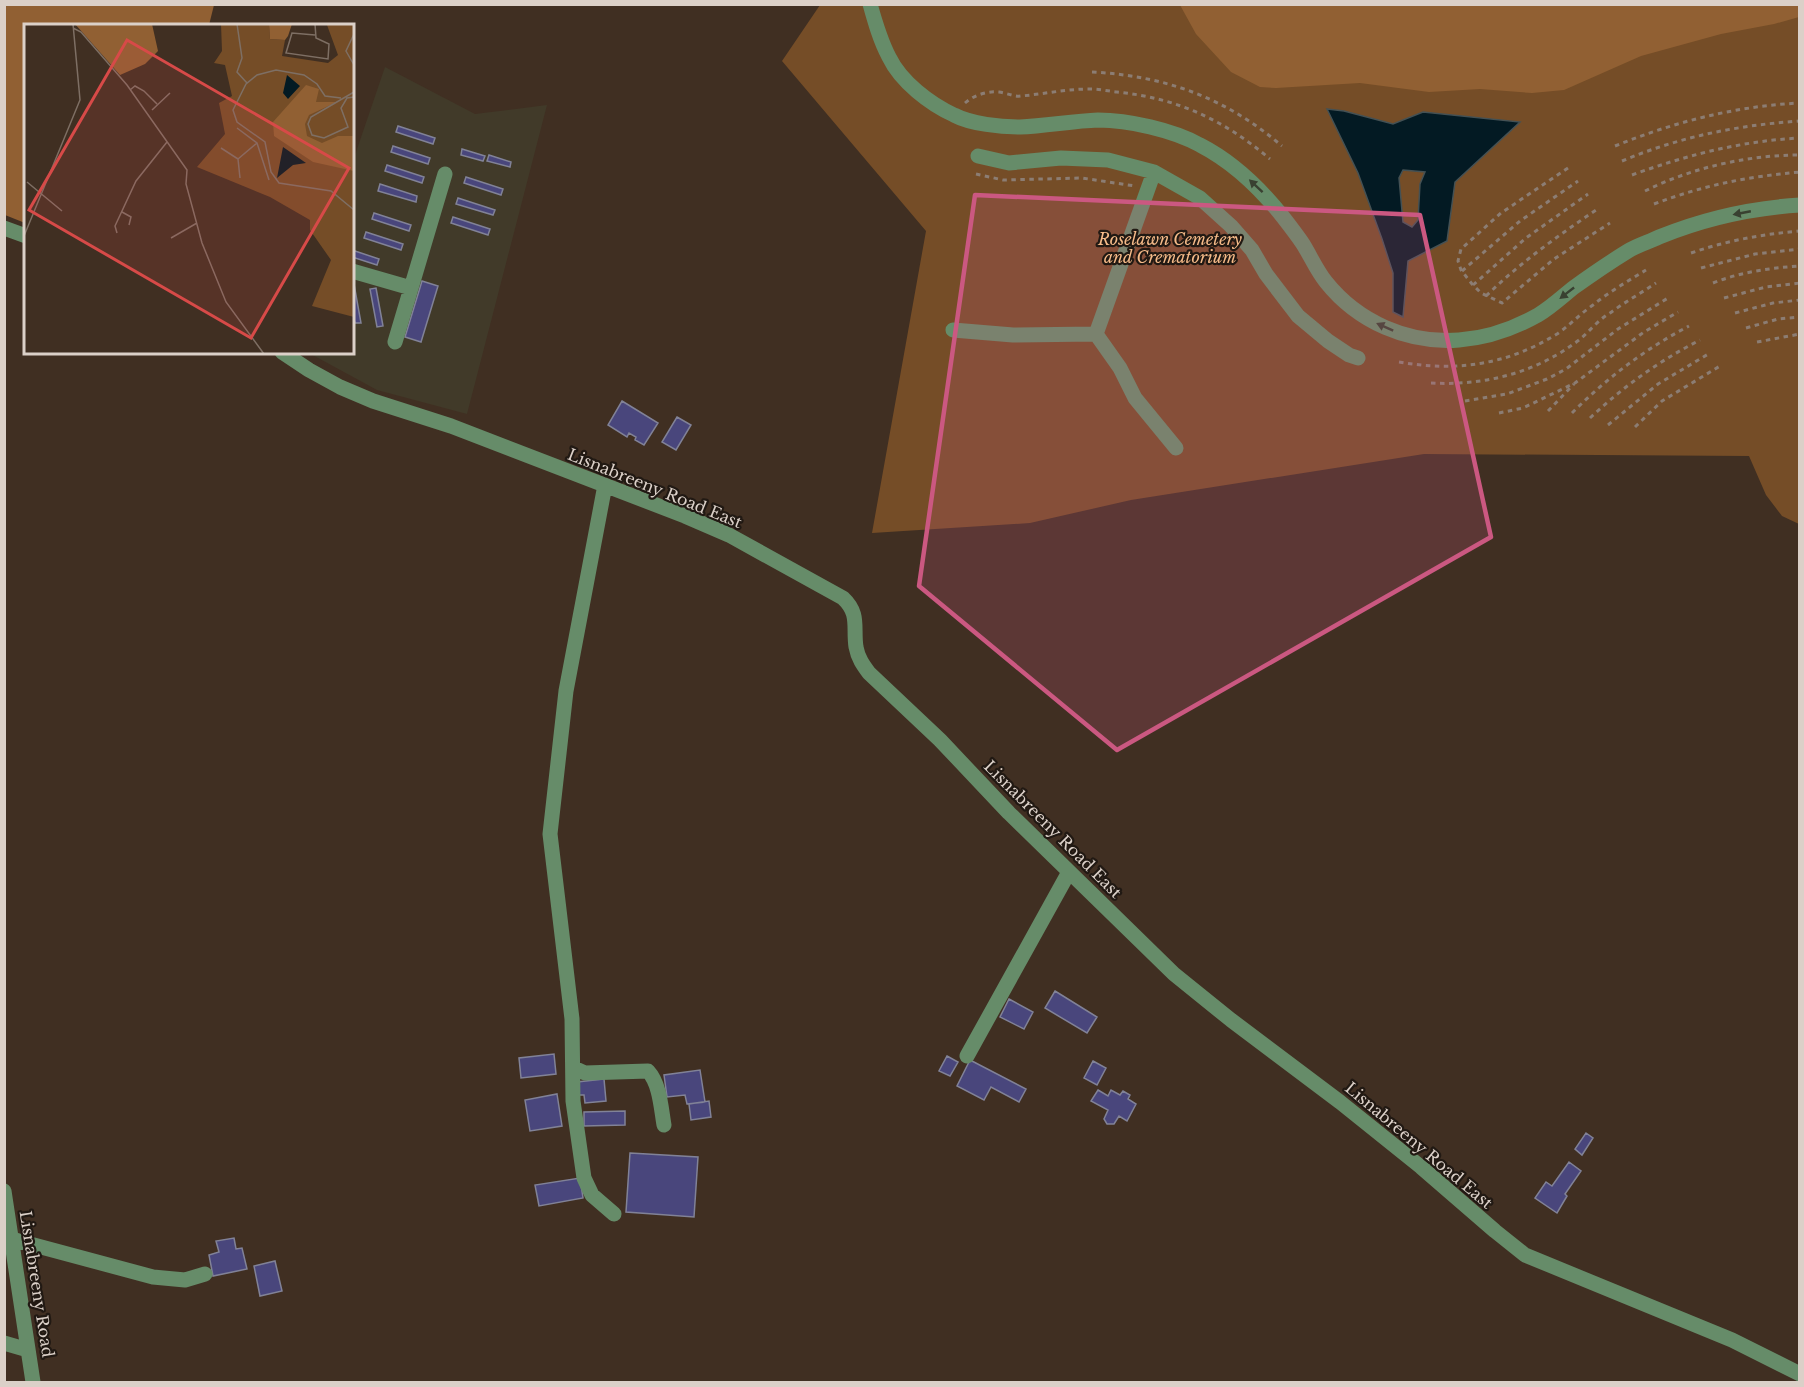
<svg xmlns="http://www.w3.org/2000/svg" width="1804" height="1387" font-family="'Libre Baskerville',serif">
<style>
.industrial{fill:#413a29}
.green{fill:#754d27}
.forest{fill:#916033}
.water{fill:#031a23;stroke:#445154;stroke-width:1.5;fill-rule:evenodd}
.building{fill:#49467c;stroke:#818297;stroke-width:1.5}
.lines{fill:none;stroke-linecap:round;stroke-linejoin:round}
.path{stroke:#8c7d73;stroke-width:3;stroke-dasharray:4.5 4.5;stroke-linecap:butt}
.minor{stroke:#668c69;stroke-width:15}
.oneway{fill:#394131}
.marked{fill:#cb5881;fill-opacity:0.2;stroke:#cb5881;stroke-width:4.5;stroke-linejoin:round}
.labels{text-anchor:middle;stroke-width:4.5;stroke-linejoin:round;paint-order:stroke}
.park-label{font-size:16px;font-style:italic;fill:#f6bb89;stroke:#211913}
.street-label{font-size:16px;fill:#dbd0c8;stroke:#211913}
.inset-road{fill:none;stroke:#7e6f64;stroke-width:1.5}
.view{fill:#d74a48;fill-opacity:0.15;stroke:#d74a48;stroke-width:3}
.inset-edge{fill:none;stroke:#dbd0c8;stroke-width:3}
</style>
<rect width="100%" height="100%" fill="#402f22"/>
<path class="industrial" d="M385 67 475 114 547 105 467 414 377 390 309 353 352 352 353 161Z"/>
<path class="green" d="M820 5H1799V524L1782 516 1766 495 1749 456 1424 454 1131 500 1030 523 872 533 926 231 782 61Z"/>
<path class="forest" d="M1799 4V17L1774 24 1721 34 1641 56 1564 90 1532 93 1480 89 1429 92 1360 83 1276 88 1260 87 1231 72 1196 34 1180 5Z
M4 5H214L209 25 26 26 25 223 5 215Z"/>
<path class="water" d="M1327 109 1344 111 1393 124 1423 112 1520 122 1455 182 1447 241 1408 261 1403 317 1393 312V273L1382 239 1358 173ZM1403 170 1425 172 1420 184 1418 220 1412 227 1403 222 1399 178Z"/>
<path class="building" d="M398 126 435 138 433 144 396 132Z
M393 146 430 158 428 164 391 152Z
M462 149 485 156 483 161 461 155Z
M489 155 511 162 510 167 487 161Z
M387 165 424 177 422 183 385 171Z
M466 177 503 189 501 195 464 183Z
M380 184 417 196 416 202 378 191Z
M458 198 495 210 493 215 456 204Z
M374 213 411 225 409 231 372 219Z
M453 217 490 229 488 235 451 223Z
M366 232 403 244 401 250 364 238Z
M352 250 379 259 377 265 352 257Z
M422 281 438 286 421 342 405 337Z
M352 284H354L361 323H355L352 312Z
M376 288 383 326 377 327 370 289Z
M622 401 658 423 644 445 635 440 636 437 629 433 627 437 608 425Z
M677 417 691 425 676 450 662 442Z
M1055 991 1097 1017 1087 1033 1045 1008Z
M1009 999 1033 1012 1024 1029 1000 1017Z
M554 1054 556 1074 521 1078 519 1058Z
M947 1056 958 1062 950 1076 939 1071Z
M970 1060 1026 1089 1019 1102 991 1087 984 1100 957 1086Z
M1093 1061 1106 1068 1097 1085 1084 1078Z
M700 1070 705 1102 687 1104 685 1095 667 1097 664 1075Z
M604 1079 606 1101 585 1103 584 1095H578L577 1082Z
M1098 1090 1108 1096 1111 1090 1120 1095 1123 1091 1130 1095 1128 1099 1136 1104 1127 1121 1119 1116 1114 1124H1107L1104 1119 1108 1110 1091 1101Z
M557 1094 562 1126 530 1131 525 1100Z
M709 1101 711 1117 691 1120 689 1104Z
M625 1111V1125L584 1126V1112Z
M1586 1133 1593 1138 1582 1155 1575 1149Z
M630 1153 698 1157 694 1217 626 1212Z
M1569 1162 1581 1171 1565 1194 1567 1196 1557 1213 1535 1198 1546 1182 1552 1186Z
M580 1178 583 1198 539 1206 535 1185Z
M234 1238 236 1249 242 1248 247 1269 213 1276 209 1255 219 1252 216 1241Z
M275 1261 282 1291 260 1296 254 1266Z"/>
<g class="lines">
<path class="path" d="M1092 72C1166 76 1226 98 1282 146
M965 103C974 95 987 91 999 92 1007 93 1014 97 1021 96 1044 94 1066 89 1090 89 1099 89 1108 91 1117 92 1177 98 1224 120 1270 159
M1615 146C1674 122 1736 106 1800 103
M1622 161C1679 137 1738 125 1800 121
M1568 168 1501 213 1461 249 1458 261 1461 270 1472 284 1481 293 1502 303 1554 259 1610 223
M976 174 1003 180 1082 178 1135 186
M1632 175C1687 155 1741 141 1800 138
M1645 191C1691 168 1747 155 1800 155
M1654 204C1705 185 1745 177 1800 172
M1691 253C1726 241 1762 234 1800 231
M1701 268 1755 254 1800 249
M1462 271 1520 221 1578 181
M1713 283C1741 272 1769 268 1800 266
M1473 285 1526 238 1588 194
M1486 296C1521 262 1559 235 1599 208
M1724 298 1766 287 1800 283
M1735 313 1773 303 1800 300
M1746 328 1778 319 1800 317
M1757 342 1800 334
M1399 362C1456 372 1507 365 1557 334 1570 325 1580 314 1593 305 1609 292 1628 281 1646 270
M1431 383C1484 386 1536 373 1579 340 1589 332 1598 320 1610 313 1625 302 1641 293 1656 283
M1465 401 1507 394 1547 379 1566 369 1618 329 1668 298
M1548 411 1574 384
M1499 413 1523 408 1575 383 1644 332 1678 312
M1572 413C1607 378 1645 349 1689 326
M1590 418C1624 386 1659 361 1700 340
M1608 425 1658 384 1710 353
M1635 427 1662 401 1720 366"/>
<path class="minor" d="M870 4C875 22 880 40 889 57 901 82 930 104 954 115 971 124 1001 127 1020 127 1046 126 1072 121 1098 120 1128 120 1173 130 1200 145 1233 162 1260 188 1283 217 1290 226 1297 235 1303 244 1311 257 1317 271 1326 282 1358 322 1408 344 1459 340 1487 338 1513 329 1538 315 1550 308 1562 297 1573 288 1591 275 1610 262 1628 251 1638 245 1649 242 1659 237 1703 219 1752 208 1800 205
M978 156 1009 163 1061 158 1108 160 1154 172 1200 198 1231 226 1252 250 1266 274 1298 316 1328 341 1349 355 1358 358
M1154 172 1096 334 1120 368 1135 398 1176 448
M4 228 26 236
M352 271 411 288
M953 330 1013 335 1096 334
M395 342 445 174
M282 352 309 370 340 387 373 401 451 426 685 516 729 535 843 598C860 614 853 627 856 647 858 658 863 665 869 673L940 740 1009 813 1174 974 1231 1020 1340 1102 1421 1167 1495 1231 1525 1255 1732 1340 1800 1374
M605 485 566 691 550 834 572 1019 573 1101 584 1178 592 1195 614 1214
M967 1056 1069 872
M574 1068 585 1073 648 1071C660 1084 661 1108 664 1125
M4 1191 33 1382
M4 1237 153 1277 185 1280 205 1274
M4 1343 28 1350"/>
</g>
<defs><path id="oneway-solid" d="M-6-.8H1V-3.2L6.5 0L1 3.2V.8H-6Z" transform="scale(1.5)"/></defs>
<g class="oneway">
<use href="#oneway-solid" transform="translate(1256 186) rotate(-137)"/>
<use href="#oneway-solid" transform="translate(1742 213) rotate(169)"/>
<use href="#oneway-solid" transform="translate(1567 293) rotate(142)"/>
<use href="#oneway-solid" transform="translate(1385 327) rotate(-156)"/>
</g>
<path class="marked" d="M975 195 1420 215 1491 537 1117 750 919 586Z"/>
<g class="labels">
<g class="park-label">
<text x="1170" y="245">Roselawn Cemetery<tspan x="1170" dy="18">and Crematorium</tspan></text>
</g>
<g class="street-label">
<text transform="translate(655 488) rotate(22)" y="6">Lisnabreeny Road East</text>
<text transform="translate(1053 829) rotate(45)" y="6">Lisnabreeny Road East</text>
<text transform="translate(1419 1145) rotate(40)" y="6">Lisnabreeny Road East</text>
<text transform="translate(37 1284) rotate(81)" y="6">Lisnabreeny Road</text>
</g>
</g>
<g transform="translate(24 24)">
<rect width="330" height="330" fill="#402f22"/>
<path d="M197 0H245L246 15 261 16 258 32 304 39 314 31 303 1 330 0V293L288 282 307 236 286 206V196L246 173 173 143 201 110 195 79 208 72 201 41 190 39 198 27Z" fill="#754d27"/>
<path d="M51 0H128L134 27 121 40 96 51ZM245 0H268L264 12 261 16 246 15ZM282 61 295 65 292 78H313L285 91 281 100 283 112 298 119 314 112H330V147L289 138 250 112 249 98Z" fill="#916033"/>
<path d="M263 51 276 62 264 75 259 69ZM259 123 282 139 269 141 253 154Z" fill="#031a23"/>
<path class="inset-road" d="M213 0 218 34 213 48 223 59M49 4 57 8 103 61 163 146 162 160 178 219 202 278 240 330M330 10 322 27 330 41M291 11 268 9 262 29 304 35 305 20 292 14 291 0M106 66 111 62 120 67 133 80M330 68 287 93 284 100 288 111 300 114 324 103 317 84 323 74 330 73M317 74 301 72 293 60 280 51 252 46 233 51 222 60 209 86 213 98 241 118 247 148 255 159 307 167 330 186M128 86 146 69M213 104 233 119 245 156M197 124 214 135M216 154 214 135 233 119M3 158 38 187M98 188 107 193 105 201M93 209 91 202 112 157 143 118M0 212 56 76 49 0M147 214 173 199"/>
<path class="view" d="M103 16 325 144 227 314 5 186Z"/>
<rect width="330" height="330" class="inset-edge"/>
</g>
<rect width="1804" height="1387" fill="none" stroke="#dbd0c8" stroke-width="12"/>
</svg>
